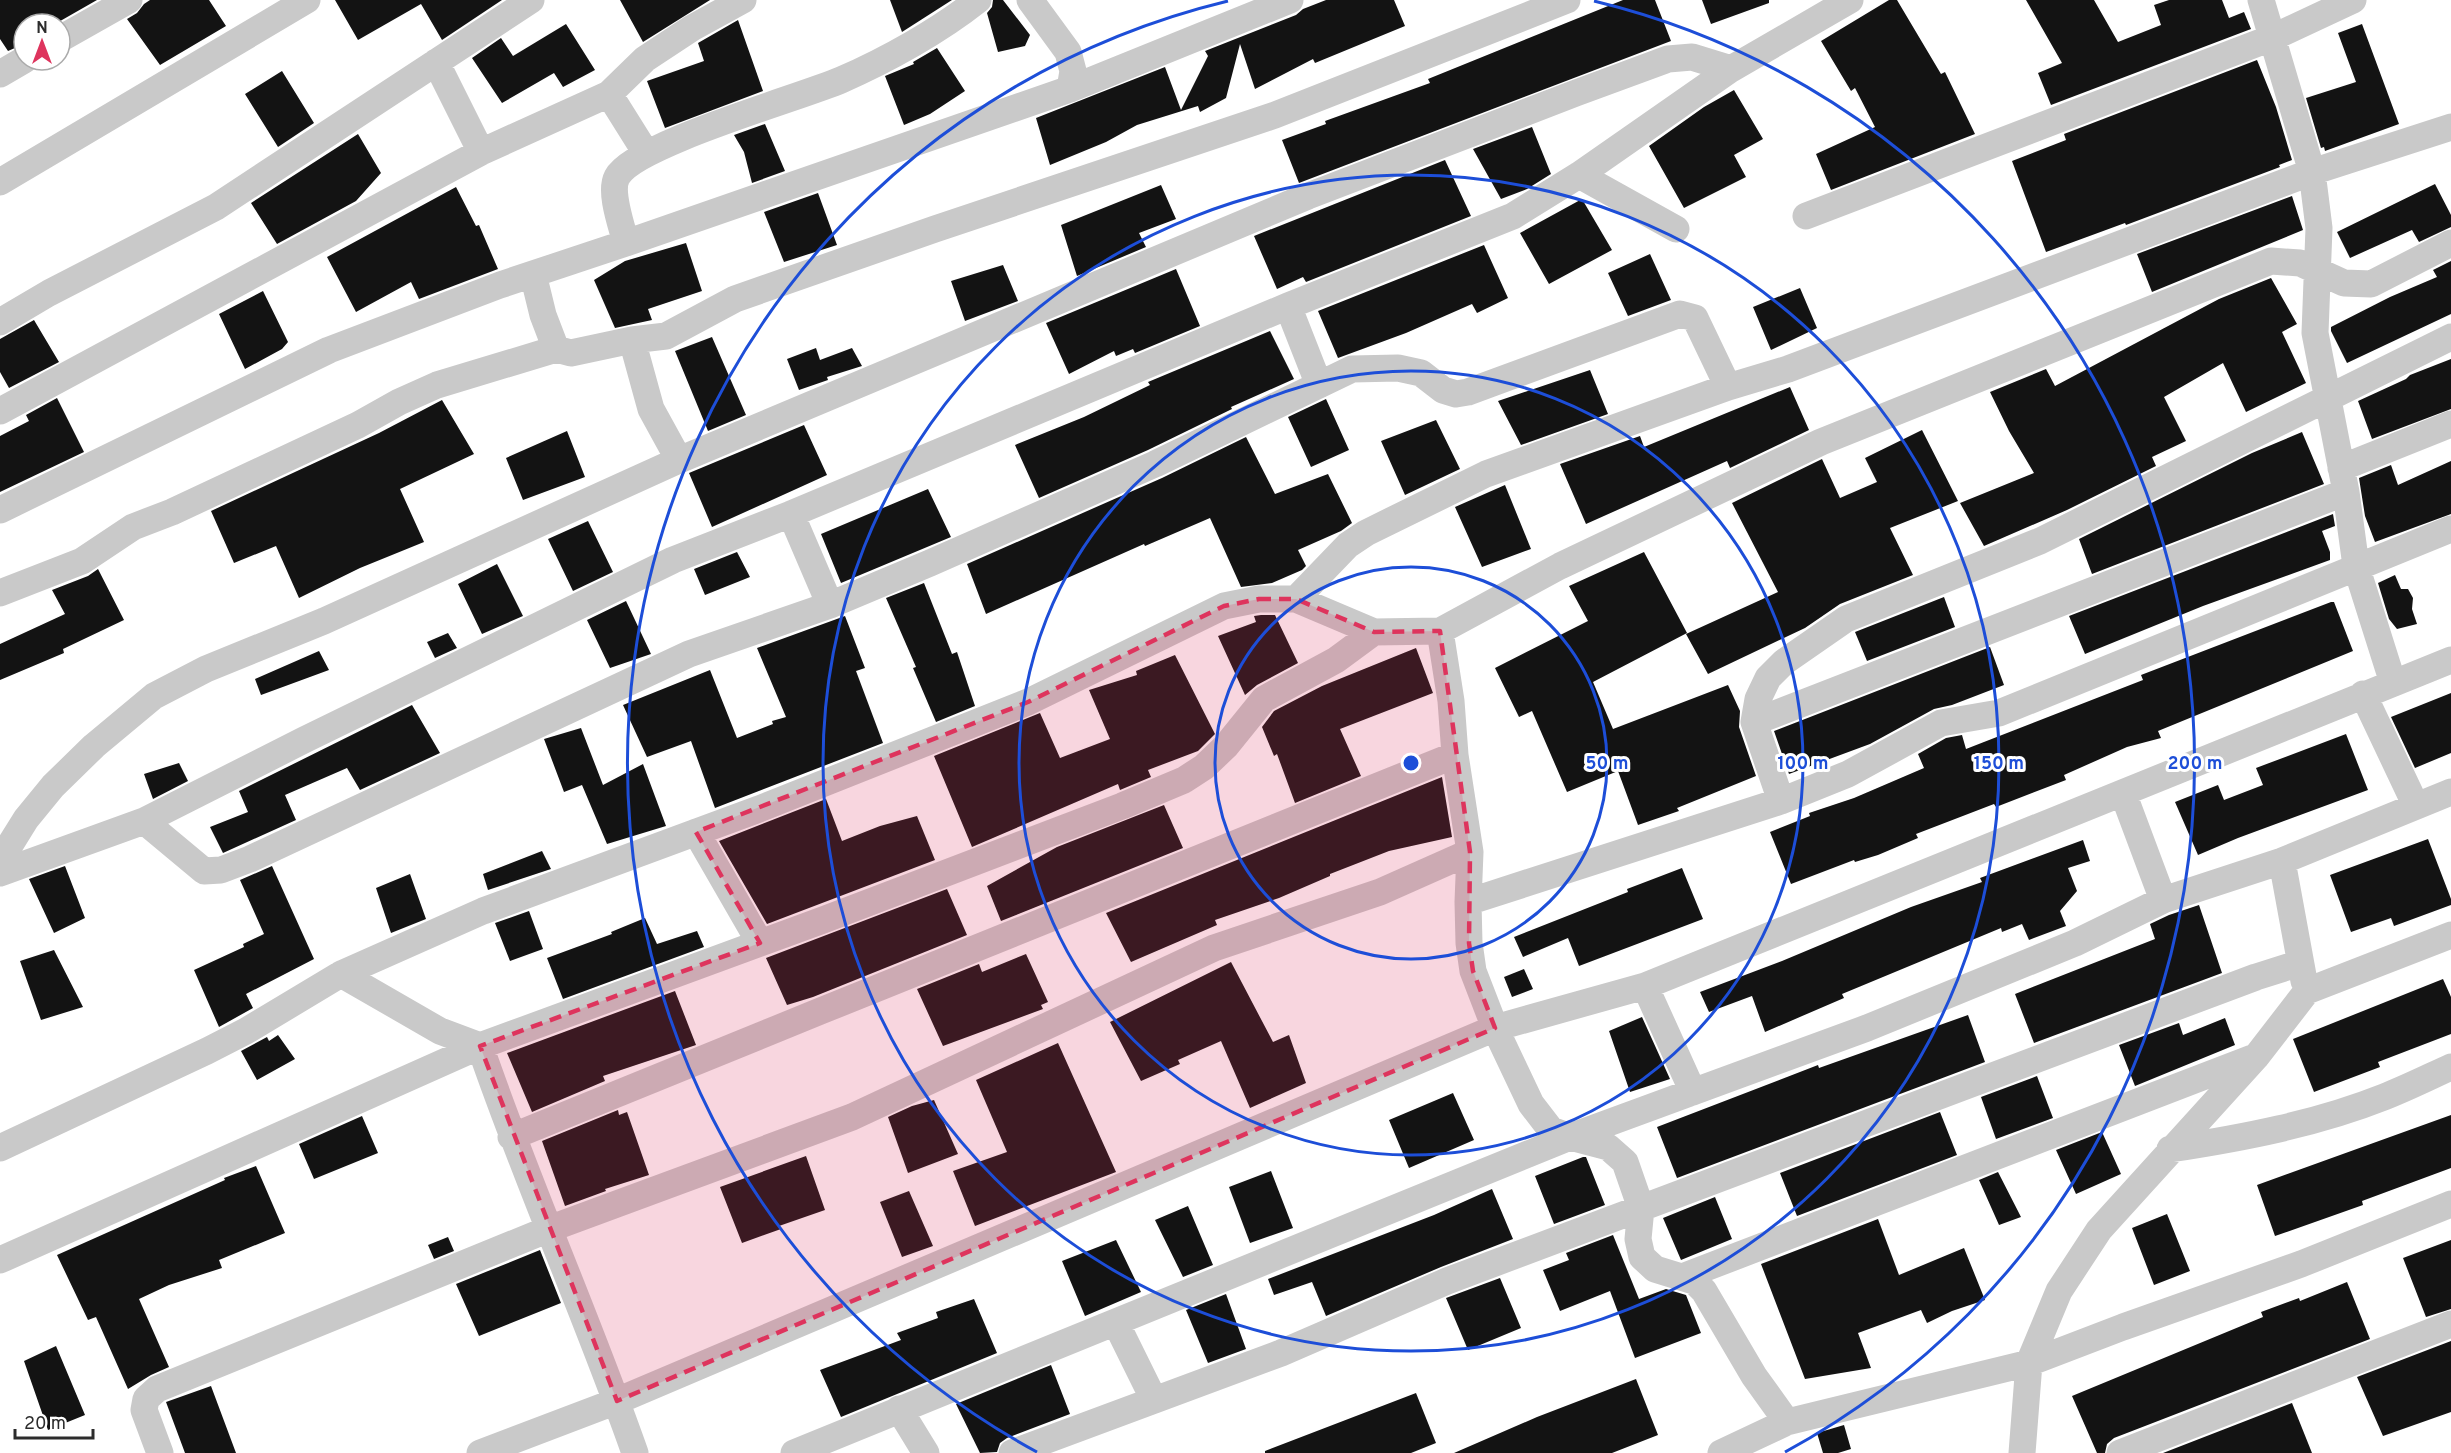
<svg xmlns="http://www.w3.org/2000/svg" width="2451" height="1453" font-family="Overpass,sans-serif">
<style>
.building{fill:#131313}
.lines{fill:none;stroke-linecap:round;stroke-linejoin:round}
.street{stroke:#c9c9c9;stroke-width:27}
.marked{fill:#de345d;fill-opacity:0.2;stroke:#de345d;stroke-width:4.5;stroke-dasharray:12 8;stroke-linejoin:round}
.ring{fill:none;stroke:#1d4ed8;stroke-width:3}
.centre{fill:#1d4ed8;stroke:#fff;stroke-width:3}
.ring-label{font-size:18px;text-anchor:middle;font-weight:bold;fill:#1d4ed8;stroke:#fff;stroke-width:6;stroke-linejoin:round;paint-order:stroke}
</style>
<rect width="100%" height="100%" fill="#fff"/>
<path class="building" d="M0 0H97L55 24H24V44L8 51 0 39Z
M150 0H209L226 26 160 65 127 19 137 13 144 4Z
M335 0H502L442 40 421 4 358 40Z
M620 0H710L643 42Z
M890 0H952L902 32Z
M993 0H1003L1030 35 1025 46 998 52 987 13 992 7Z
M1326 0H1394L1405 26 1315 63 1313 59 1255 89 1240 44 1226 98 1200 112 1198 106 1137 125 1106 142 1050 165 1036 118 1165 67 1181 110 1208 56 1205 51 1296 15 1303 9Z
M1623 0H1655L1671 41 1299 183 1282 140 1326 124 1325 121 1430 83 1428 79Z
M1702 0H1769V3L1711 24Z
M1889 0H1897L1941 74 1945 72 1975 134 1831 190 1816 154 1875 127 1855 88 1851 91 1821 41Z
M2026 0H2094L2118 42 2161 25 2154 5 2169 0H2222L2229 18 2244 12 2251 29 2051 105 2038 73 2062 63Z
M738 20 763 91 665 128 647 81 704 61 698 43Z
M566 24 595 70 563 87 554 73 502 103 472 58 501 38 513 56Z
M2362 24 2399 124 2325 151 2324 147 2321 148 2306 98 2356 82 2338 33Z
M937 48 965 91 930 114 904 125 885 76 914 64 913 62Z
M2257 60 2276 107 2292 160 2279 165 2280 167 2126 225 2125 223 2046 252 2012 161 2066 140 2064 134Z
M282 71 314 123 278 147 245 94Z
M1734 90 1763 139 1734 155 1746 177 1684 208 1649 146 1704 107Z
M765 124 785 171 752 183 744 152 734 135Z
M1532 127 1551 174 1527 189 1501 199 1473 149Z
M358 134 381 173 356 201 277 244 251 203Z
M1445 160 1471 216 1306 282 1303 277 1277 289 1254 236Z
M2435 184 2451 215V227L2419 242 2412 230 2350 258 2337 232Z
M1161 185 1176 219 1139 233 1146 247 1077 276 1061 225Z
M456 187 476 226 479 225 498 269 419 299 411 282 356 312 327 257Z
M818 193 837 245 784 262 764 212Z
M2292 196 2303 230 2152 292 2137 254Z
M1582 199 1612 250 1549 284 1520 233Z
M686 243 702 291 648 309 652 320 615 328 594 280 625 261Z
M1484 245 1508 298 1477 313 1472 304 1406 333 1338 358 1318 311Z
M1650 254 1671 300 1628 316 1608 273Z
M2451 261V314L2347 363 2331 331V327L2390 297 2437 277 2433 270Z
M1003 265 1018 301 965 321 951 281Z
M1176 269 1200 326 1135 353 1133 349 1116 356 1114 351 1069 374 1046 323Z
M2271 278 2297 324 2282 332 2306 383 2246 412 2223 363 2164 397 2186 441 2152 457 2156 466 2067 510 1984 546 1960 503 2034 473 2009 431 1990 392 2046 369 2055 386 2219 299Z
M1800 288 1817 328 1771 350 1753 307Z
M263 291 288 342 282 349 245 369 219 314Z
M34 320 59 362 9 388 0 372V339Z
M1270 331 1294 379 1231 407 1232 409 1148 450 1039 498 1015 445 1084 417 1150 385 1148 382Z
M712 337 746 415 708 431 675 351Z
M816 348 820 360 852 348 862 366 827 377 828 380 799 390 787 359Z
M2451 359V409L2372 439 2358 401 2406 379 2410 375Z
M1590 370 1608 414 1521 445 1498 401Z
M1790 387 1809 430 1730 468 1727 461 1586 524 1560 464 1640 436 1644 447Z
M57 398 84 452 0 492V436L29 421 26 415Z
M1326 399 1349 450 1311 467 1288 417Z
M442 400 474 454 400 489 424 542 360 568 299 598 276 546 234 563 211 511 379 433Z
M1436 420 1460 469 1405 495 1381 441Z
M804 425 827 475 712 527 689 473Z
M1922 430 1958 501 1890 528 1913 575 1840 604 1805 628 1708 674 1686 634 1778 592 1732 503 1822 459 1840 498 1877 482 1865 458Z
M567 431 585 477 523 500 506 458Z
M2302 432 2324 484 2092 574 2079 539 2252 453Z
M1246 437 1275 494 1328 474 1352 523 1341 531 1298 550 1306 566 1302 570 1272 583 1241 587 1210 518 1145 546 1144 544 986 614 967 564 1162 478Z
M2451 461V514L2375 542 2365 516 2359 478 2391 465 2398 485Z
M1505 485 1531 549 1482 567 1455 507Z
M928 489 951 537 841 583 821 534Z
M2333 514 2335 526 2322 531 2330 552V560L2203 606 2085 654 2069 616Z
M588 521 613 572 573 591 548 539Z
M737 552 750 577 705 595 694 569Z
M1644 552 1687 633 1593 682 1613 729 1728 685 1740 711 1739 727 1756 776 1677 808 1679 811 1638 825 1618 771 1567 792 1532 711 1519 717 1495 668 1588 621 1569 586Z
M497 564 523 616 482 634 458 584Z
M98 569 124 620 63 649 64 653 0 680V644L65 614 52 590 88 576Z
M2395 575 2401 589H2408L2413 598 2412 609 2417 624 2397 629 2389 619 2378 583Z
M924 583 952 654 957 652 975 706 936 722 913 668 916 667 886 598Z
M1944 597 1955 627 1867 661 1855 632Z
M626 601 651 654 610 668 587 620Z
M2331 602H2334L2353 651 2158 731 2161 738 2127 747 2064 775 2066 780 1996 807 1994 804 1916 834 1918 838 1878 855 1855 862 1854 860 1791 884 1770 832 1810 816 1809 813 1854 798 1924 768 1918 754 1946 738 1962 735 1966 749 2143 680 2141 675Z
M1261 615H1275L1298 663 1257 685 1245 695 1218 636 1256 622 1254 616Z
M845 616 865 668 856 671 883 743 715 808 691 741 647 757 623 705 710 670 737 738 773 724 772 721 786 717 757 648Z
M448 633 457 648 435 658 427 642Z
M1990 647 2004 685 1952 705 1934 709 1870 744 1789 774 1774 731Z
M1416 648 1433 693 1340 729 1361 776 1295 803 1277 754 1274 756 1262 727 1274 711 1322 686Z
M319 651 329 670 261 695 255 679Z
M1175 655 1215 734 1198 751 1148 770 1151 777 1120 790 1118 784 972 847 934 756 1040 713 1060 758 1110 739 1089 690 1137 675 1136 671Z
M2451 693V753L2415 768 2391 717Z
M412 705 440 753 360 790 347 768 285 795 296 820 223 853 210 827 248 812 239 791Z
M581 728 603 785 643 764 666 826 607 844 582 785 564 792 544 739Z
M2346 734 2368 790 2238 838 2198 855 2175 802 2218 785 2224 800 2263 785 2256 768Z
M179 763 188 781 153 799 144 774Z
M1442 777 1452 837 1389 851 1330 874V876L1279 898 1215 920 1217 925 1131 962 1106 913Z
M826 799 842 841 880 826 917 816 935 860 767 924 719 841Z
M1164 805 1183 848 1001 921 987 886 1057 847Z
M2428 839 2451 899V905L2394 926 2391 918 2351 932 2330 875Z
M2083 840 2090 861 2068 868 2077 891 2060 911 2066 926 2029 940 2022 924 2002 932 2001 928 1842 994 1844 998 1765 1032 1752 996 1709 1012 1700 992 1782 961 1911 907 1982 882 1980 878Z
M542 851 551 869 488 890 483 874Z
M65 866 85 918 54 933 29 879Z
M272 866 314 959 246 994 253 1008 219 1027 194 970 244 947 243 944 264 934 240 880Z
M1682 868 1703 919 1579 966 1568 938 1523 957 1514 937 1628 892 1627 889Z
M410 874 426 919 391 933 376 888Z
M947 889 967 935 813 997 787 1005 766 958Z
M2199 905 2222 973 2034 1043 2015 994 2155 939 2150 924 2169 915Z
M529 911 543 949 510 961 495 923Z
M645 918 657 944 697 931 704 947 563 999 547 958 612 934 611 932Z
M54 950 83 1007 41 1020 20 961Z
M1026 954 1048 1002 1041 1005 1043 1009 943 1046 917 989 979 964 982 972Z
M1231 962 1273 1042 1289 1035 1306 1083 1250 1108 1221 1041 1178 1060 1180 1064 1141 1081 1110 1022Z
M1524 969 1533 989 1512 997 1504 977Z
M2443 979 2451 997V1034L2378 1062 2380 1067 2314 1092 2293 1039Z
M675 991 696 1045 603 1076 605 1081 532 1112 507 1053Z
M1968 1015 1985 1062 1677 1178 1657 1127 1818 1065 1819 1068Z
M1642 1017 1670 1079 1630 1092 1609 1031Z
M2225 1018 2235 1045 2135 1086 2119 1045 2179 1023 2183 1035Z
M278 1035 295 1059 257 1080 241 1051 267 1037 269 1041Z
M1058 1043 1116 1172 975 1226 953 1171 1007 1152 976 1080Z
M2037 1076 2053 1118 1996 1139 1981 1097Z
M1453 1093 1474 1140 1409 1168 1389 1120Z
M934 1100 958 1154 908 1173 888 1117 912 1106Z
M618 1110 619 1115 627 1112 649 1175 605 1189 606 1191 565 1206 542 1141Z
M1940 1112 1957 1155 1797 1216 1780 1173Z
M2451 1115V1168L2362 1201 2363 1205 2275 1236 2257 1185Z
M362 1116 378 1153 314 1179 299 1144Z
M2102 1132 2121 1174 2076 1194 2056 1150Z
M806 1156 825 1210 779 1226 781 1229 742 1243 720 1187Z
M1583 1157H1586L1605 1205 1554 1224 1535 1176Z
M256 1166 285 1233 219 1260 222 1268 169 1285 139 1299 169 1367 151 1375 128 1389 96 1317 88 1320 57 1255 225 1180 224 1178Z
M1271 1171 1293 1228 1250 1243 1229 1187Z
M1998 1172 2021 1217 1999 1225 1979 1180Z
M1492 1189 1513 1239 1441 1267 1326 1316 1312 1282 1274 1295 1268 1279 1434 1215Z
M909 1191 933 1246 902 1257 880 1202Z
M1715 1197 1732 1239 1681 1260 1663 1218Z
M1188 1206 1213 1265 1183 1277 1155 1220Z
M2167 1214 2190 1271 2154 1285 2132 1228Z
M1878 1219 1899 1275 1964 1248 1985 1300 1952 1311 1927 1323 1921 1310 1858 1333 1871 1368 1805 1379 1761 1264Z
M1613 1235 1639 1299 1666 1289 1686 1295 1701 1333 1635 1358 1610 1291 1560 1311 1543 1270 1569 1260 1566 1253Z
M448 1237 454 1251 434 1259 428 1245Z
M1116 1240 1141 1292 1085 1316 1062 1261Z
M2451 1240V1309L2426 1317 2403 1258Z
M540 1250 561 1303 479 1336 456 1284Z
M1500 1278 1521 1328 1468 1350 1446 1298Z
M2347 1282 2370 1339 2114 1438 2107 1444 2105 1453H2097L2072 1396 2263 1317 2261 1312 2299 1298 2300 1301Z
M1226 1294 1246 1349 1208 1363 1186 1310Z
M974 1299 997 1353 841 1417 820 1370 901 1340 897 1333 938 1318 936 1312Z
M2451 1341V1412L2383 1436 2357 1377Z
M56 1346 85 1415 48 1430 24 1361Z
M1051 1365 1070 1414 1007 1438 1000 1443 997 1452 980 1453 956 1404Z
M1636 1379 1658 1435 1612 1453H1454L1537 1417Z
M211 1386 236 1453H185L166 1402Z
M1416 1393 1436 1443 1411 1453H1265V1451Z
M2292 1403 2312 1453H2163Z
M1844 1425 1851 1449 1838 1453H1823L1817 1433Z"/>
<g class="lines">
<path class="street" d="M1030 0 1068 52 1073 71 1070 89
M2261 0 2312 172 2319 228 2315 333 2346 492 2356 566 2393 683
M60 39 129 0
M436 62 481 152
M0 74 24 60
M646 153 609 94 645 59 692 28 743 0
M1579 175 1676 229
M0 182 307 0
M1806 216 2274 37 2353 0
M626 243 1070 89 1290 0
M533 274 543 315 556 349
M1288 306 1319 385
M0 322 49 293 216 207 531 0
M0 411 481 152 609 94
M679 460 1308 196 1576 93 1668 59 1692 57 1731 69
M2341 468 2451 424
M0 510 329 350 500 285 626 243C622 227 609 192 617 177 634 144 799 98 841 80 887 60 939 31 978 0
M791 514 830 605
M0 593 82 561 133 527 172 512 358 425 399 402 437 385 556 349 571 353 632 340
M1296 599 1348 545 1366 533 1486 474 1728 387 1788 369 2312 172 2451 127
M1440 631 1451 701 1455 755 1470 852 1468 902
M2363 694 2416 806
M1754 722 2346 492
M2123 793 2163 900
M1781 801 1754 722 1758 699 1768 678 1784 662 1846 619 2040 541 2451 337
M144 821 204 871 221 870 250 859 689 654 830 605 930 563 1155 464 1352 369 1398 368 1421 373 1443 390 1456 394 1468 392 1680 314 1695 318 1728 387
M696 832 760 943
M0 861 26 819 53 786 94 746 154 696 206 669 324 621 679 460 651 409 632 340 666 336 735 299 935 229 1275 115 1567 0
M2282 861 2304 981
M0 873 144 821 304 740 673 560 791 514 1288 306 1513 216 1579 175 1731 69 1850 0
M341 974 483 911 759 809 1028 702 1224 606 1259 599H1296L1374 632 1440 631 1560 566 1821 442 2271 261 2300 263 2344 283 2371 284 2451 243
M1645 986 1693 1092
M511 1137C825 1008 1141 883 1455 755
M0 1148 207 1051 246 1031 341 974 440 1031 480 1046C527 1183 587 1316 635 1453
M2170 1149C2242 1138 2316 1124 2384 1097 2407 1088 2429 1077 2451 1067
M0 1260 480 1046 823 920 1122 806 1184 780 1204 767 1226 746 1264 699 1336 660 1374 632
M1682 1277 2252 1058
M1116 1323 1154 1400
M899 1409 926 1453
M1787 1422 1754 1376 1704 1291 1694 1281 1655 1269 1642 1257 1638 1239 1641 1208 1625 1162 1608 1147 1570 1137 1551 1130 1531 1104 1495 1028 1473 971 1469 943 1468 902 1781 801 1848 774 1941 723 1999 713 2451 529
M160 1453 144 1410 146 1399 157 1389 549 1229 852 1117 1214 948 1380 892 1470 852
M480 1453 617 1401 1495 1028 1645 986 2451 660
M794 1453 1570 1137 1867 1028 2075 943 2163 900 2282 861 2451 792
M1012 1453 1281 1353 1447 1281 2256 977 2300 963
M1721 1453 1787 1422 2029 1363 2059 1291 2099 1230 2256 1057 2307 991 2451 935
M2022 1453 2029 1363 2123 1327 2301 1264 2451 1204
M2120 1453 2451 1324"/>
</g>
<path class="marked" d="M1259 599H1296L1374 632 1440 631 1470 852 1469 943 1473 971 1495 1028 617 1401 480 1046 760 943 696 832 1028 702 1224 606Z"/>
<g class="ring">
<circle cx="1411" cy="763" r="196"/>
<circle cx="1411" cy="763" r="392"/>
<circle cx="1411" cy="763" r="588"/>
<path d="M1037 1452A784 784 0 0 1 1228 1M1594 1A784 784 0 0 1 1785 1452"/>
</g>
<circle cx="1411" cy="763" r="9" class="centre"/>
<g class="ring-label">
<text x="1607" y="769">50 m</text>
<text x="1803" y="769">100 m</text>
<text x="1999" y="769">150 m</text>
<text x="2195" y="769">200 m</text>
</g>
<g transform="translate(42 42)"><circle r="28" fill="#ffffff" stroke="#ababab" stroke-width="1.5"/>
<path d="M0-4.5L10 22L0 15L-10 22Z" fill="#de345d"/>
<text y="-9" font-size="16" font-weight="bold" text-anchor="middle" fill="#2c2c2c">N</text>
</g>
<path d="M15 1429v9h78v-9" fill="none" stroke="#2c2c2c" stroke-width="3"/>
<text x="24" y="1429" font-size="18" fill="#2c2c2c" stroke="#ffffff" stroke-width="4.5" paint-order="stroke">20 m</text>
</svg>
